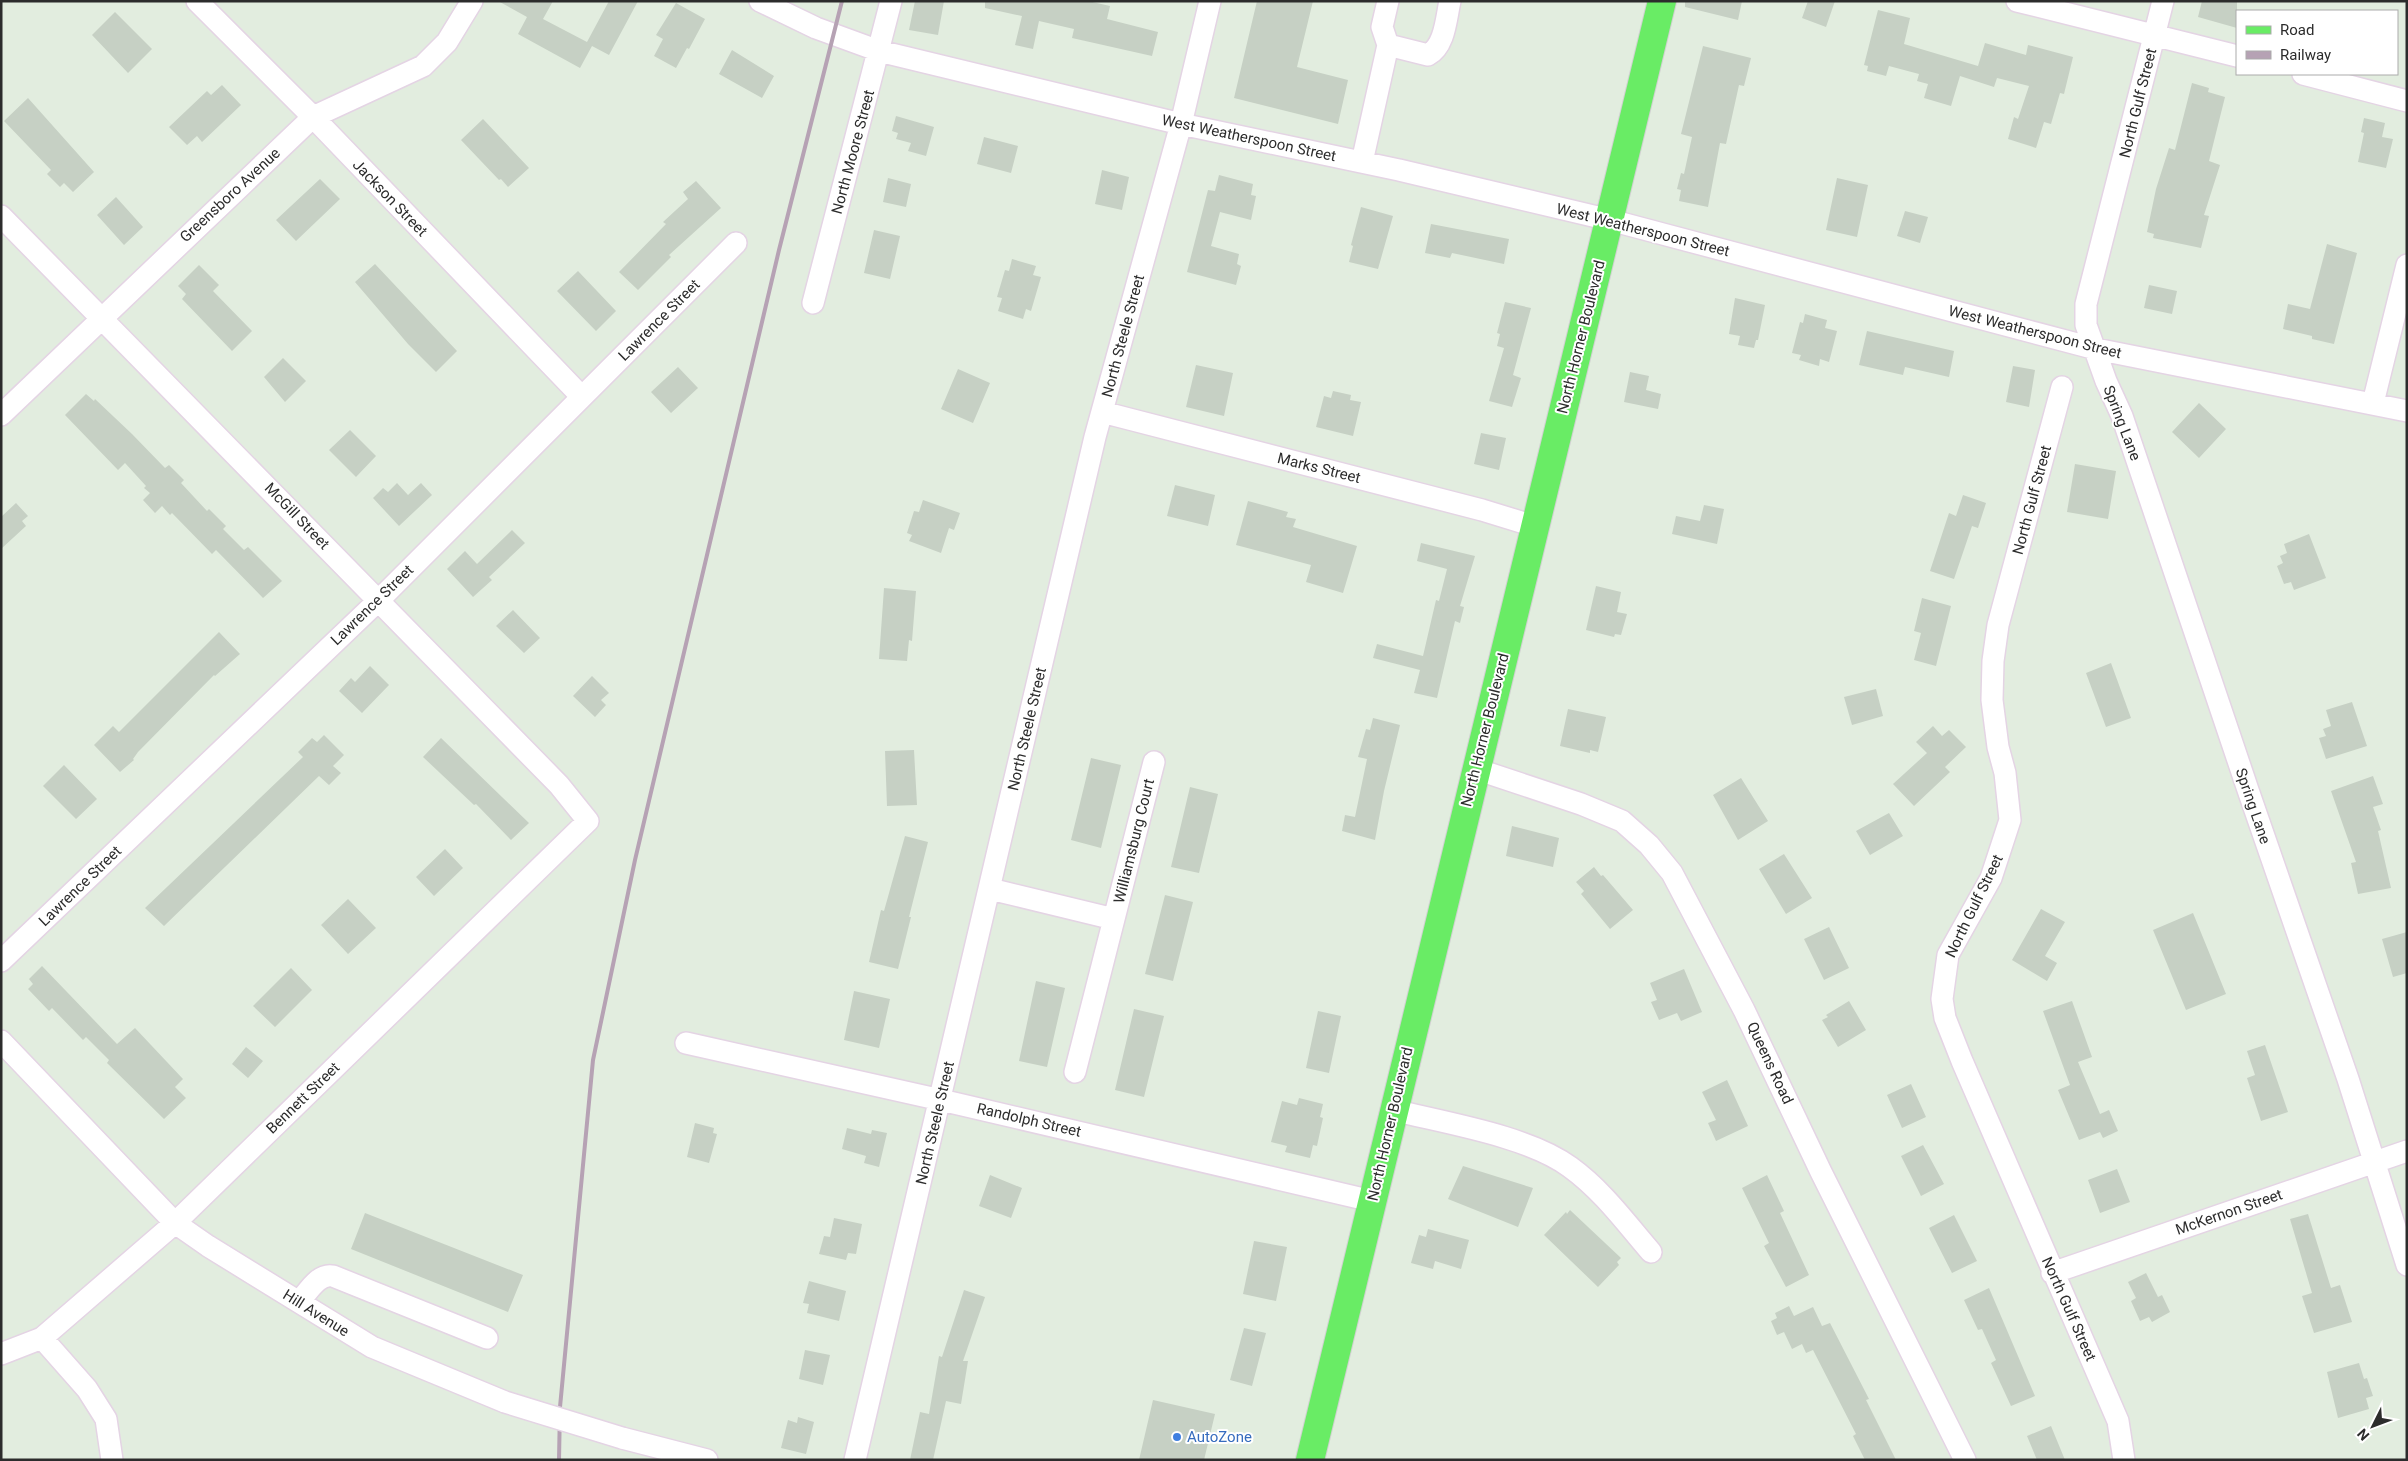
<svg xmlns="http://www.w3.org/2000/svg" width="2408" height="1461" font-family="Roboto,sans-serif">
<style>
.building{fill:#c6d0c4}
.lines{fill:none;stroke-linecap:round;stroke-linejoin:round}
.minor-casing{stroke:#e4d4e4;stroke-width:24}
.major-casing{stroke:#d1d1d1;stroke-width:30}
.minor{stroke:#fff;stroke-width:21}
.major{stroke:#69ec65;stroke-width:28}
.rail{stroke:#b6a2b4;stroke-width:4}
.minor-bridge-casing{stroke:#e4d4e4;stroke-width:24;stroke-linecap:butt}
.minor-bridge{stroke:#fff;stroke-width:21}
.shop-dot{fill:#3f7fe0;stroke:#fff;stroke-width:2}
.labels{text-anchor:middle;stroke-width:4;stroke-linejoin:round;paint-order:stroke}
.street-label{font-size:15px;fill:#2c2c2c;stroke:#fff}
.shop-label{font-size:15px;fill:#366cbe;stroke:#fff;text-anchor:start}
</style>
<rect width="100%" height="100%" fill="#e2eddf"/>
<path class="building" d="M498 1H553L543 19 587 42 609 1H638L609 55 592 46 580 68 518 34 527 17Z
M915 1H944L938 35 909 30Z
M985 1H1088L1110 6 1107 19 1158 32 1152 56 1072 38 1074 29 1039 21 1033 49 1015 45 1022 16 985 8Z
M1257 1H1313L1297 67 1348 80 1338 124 1234 98Z
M1685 1H1742L1738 20 1685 7Z
M1808 1H1835L1826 27 1802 18Z
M2202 1H2237V28L2198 17Z
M676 3 705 19 689 49 687 48 676 68 654 56 663 39 656 35Z
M1878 10 1910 18 1904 44 1978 66 1985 43 2026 55 2028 45 2073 57 2064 94 2060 93 2051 124 2044 122 2036 148 2008 139 2014 117 2018 119 2029 86 1997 78 1994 87 1960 76 1951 106 1924 98 1928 84 1917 81 1919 74 1889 66 1886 76 1867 71 1868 66 1864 65Z
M115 12 152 49 128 73 92 35Z
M1703 46 1751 58 1744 86 1739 85 1726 144 1720 143 1708 207 1679 201 1681 190 1677 189 1681 173 1684 174 1692 137 1681 134Z
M732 50 774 76 762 98 719 74Z
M2192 83 2209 88 2208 92 2225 97 2209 161 2220 165 2204 215 2209 216 2201 248 2153 238 2154 234 2147 232 2156 189 2169 148 2175 150Z
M222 85 241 105 202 142 197 136 187 145 169 127 207 91 211 95Z
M28 98 94 172 73 192 64 183 60 187 47 174 51 170 4 121Z
M896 116 934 127 926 156 908 151 911 143 896 139 898 133 892 131Z
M2364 118 2385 123 2382 137 2393 139 2386 168 2358 162 2364 133 2361 132Z
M483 119 529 168 508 187 501 179 499 180 461 140Z
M984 137 1018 146 1011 173 977 164Z
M1102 170 1129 177 1122 210 1095 204Z
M1219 175 1253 184 1251 195 1256 196 1251 220 1220 212 1211 246 1239 254 1237 264 1241 266 1236 285 1187 272 1208 190 1215 191Z
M888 178 911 184 906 207 883 202Z
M1837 178 1868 185 1857 237 1826 230Z
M320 179 340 199 296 241 276 220Z
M696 181 721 208 669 255 671 257 638 290 619 272 666 224 663 222 688 199 683 192Z
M116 197 143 227 124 245 97 215Z
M1361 207 1393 216 1378 269 1349 262 1353 246 1351 245Z
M1905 211 1928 217 1920 243 1897 236Z
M1431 224 1509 239 1504 264 1452 253 1450 258 1425 253Z
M874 230 900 236 890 279 864 273Z
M2327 244 2357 253 2334 344 2312 339V336L2283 329 2288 304 2310 309Z
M1012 259 1036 266 1033 275 1041 277 1031 311 1026 309 1023 319 998 311 1002 298 997 297 1005 270 1009 271Z
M375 264 457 351 436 372 408 344 355 282Z
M199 265 219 285 213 291 252 331 232 351 182 299 186 294 178 286Z
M578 271 616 311 596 331 557 291Z
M2149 285 2177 291 2172 314 2144 308Z
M1735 298 1765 305 1758 340H1756L1754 348 1738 345 1740 336 1729 334Z
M1505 302 1531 308 1513 375 1521 378 1512 407 1489 401 1504 348 1497 346 1500 334 1497 333Z
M1805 314 1827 320 1825 328 1837 331 1829 362 1820 359 1819 366 1799 360 1801 355 1792 353 1800 322 1803 323Z
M1867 331 1954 351 1949 377 1905 367 1903 375 1859 365Z
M283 358 306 381 285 402 264 377Z
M1196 365 1233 373 1224 416 1186 407Z
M2013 366 2035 370 2029 407 2006 402Z
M678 367 698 388 671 413 651 392Z
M958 369 990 383 973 423 941 409Z
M1630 372 1649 376 1646 390 1661 394 1658 409 1624 402Z
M1333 391 1351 395 1350 400 1361 402 1353 436 1316 427 1324 396 1331 398Z
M86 394 94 401 95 399 132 434 165 468 169 465 184 480 181 483 207 511 209 509 226 526 223 529 244 550 248 547 282 581 263 598 216 550 212 554 172 513 170 515 162 506 155 513 143 500 150 493 144 488 146 486 125 463 118 470 65 415Z
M2199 403 2226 429 2199 458 2172 432Z
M350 430 376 456 356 477 329 450Z
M1481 433 1506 438 1499 470 1474 464Z
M2075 464 2116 471 2108 519 2067 512Z
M397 483 408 495 421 483 432 495 399 526 373 498 383 488 388 492Z
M1175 485 1215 495 1208 526 1167 516Z
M1963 495 1986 503 1978 528 1972 526 1954 579 1930 571 1949 513 1956 516Z
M923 500 960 513 954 530 949 528 941 553 909 541 912 535 907 533 914 511 919 512Z
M1248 501 1288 512 1286 517 1296 519 1293 527 1357 546 1343 593 1306 582 1311 565 1236 545Z
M16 503 28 516 22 521 26 526 1 549V517Z
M1704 505 1724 509 1717 544 1672 534 1676 516 1700 521Z
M512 530 525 543 489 577 492 580 473 597 447 569 465 551 477 564Z
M2309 534 2326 578 2294 590 2291 582 2284 584 2277 566 2283 563 2280 556 2287 553 2284 544Z
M1421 543 1475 556 1460 606 1464 607 1460 623 1455 621 1437 698 1414 693 1420 670 1373 658 1377 644 1423 656 1436 600 1439 601 1447 569 1417 561Z
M1596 586 1621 592 1617 612 1627 614 1621 635 1615 634 1614 637 1586 630Z
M884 588 916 591 912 641 909 640 907 661 879 659Z
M1922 598 1951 606 1936 666 1914 660 1921 633 1914 631Z
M513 610 540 638 524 653 496 626Z
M219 632 240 654 215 676 214 675 138 752 133 759 134 760 120 772 94 745 113 726 119 732Z
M2111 663 2131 718 2106 727 2086 673Z
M370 666 389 685 362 713 339 691 351 678 355 682Z
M592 676 609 693 601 700 606 705 595 717 573 696Z
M1876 689 1883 716 1852 725 1844 697Z
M2352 702 2367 746 2326 759 2319 738 2326 736 2323 729 2331 726 2326 710Z
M1568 709 1606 717 1598 752 1590 750V753L1560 746Z
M1373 718 1400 725 1384 791 1375 840 1342 831 1345 815 1355 817 1367 759 1358 757 1366 729 1370 730Z
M1933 726 1942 736 1949 730 1966 747 1945 767 1950 772 1914 806 1893 784 1927 753 1916 742Z
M324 735 344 755 333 766 341 773 329 785 319 776 164 926 145 908 303 757 298 752 312 738 317 742Z
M441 738 529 823 511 840 476 804 474 805 423 757Z
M914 750 917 805 887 806 885 751Z
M1091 758 1121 765 1101 848 1071 840Z
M64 765 97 799 76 819 43 786Z
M2373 776 2383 804 2373 807 2381 830 2378 831 2391 888 2358 894 2351 863 2356 862 2331 791Z
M1741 778 1768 821 1738 840 1713 795Z
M1190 787 1218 794 1199 873 1171 867Z
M1889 813 1903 836 1870 855 1856 831Z
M1512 826 1559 838 1553 867 1506 856Z
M905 836 928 842 909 917H911L898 969 869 962 881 910 884 911Z
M445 849 463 868 434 896 416 877Z
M1784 854 1812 898 1786 914 1759 869Z
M1594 867 1601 876 1603 875 1633 910 1610 929 1581 894 1584 891 1576 882Z
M1165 895 1193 902 1173 981 1145 974Z
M348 899 376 928 348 954 321 925Z
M2041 909 2065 922 2045 956 2057 963 2047 981 2012 960Z
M2193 913 2226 994 2186 1010 2153 930Z
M1829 927 1849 968 1824 980 1804 939Z
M2407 932V973L2393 977 2382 939Z
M42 966 117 1044 135 1028 183 1079 175 1087 186 1098 164 1119 107 1063 109 1060 86 1037 83 1040 52 1008 49 1011 28 989 33 984 29 979Z
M291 968 312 990 275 1027 253 1006Z
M1684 969 1702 1012 1681 1021 1677 1013 1659 1020 1651 1002 1657 1000 1650 983Z
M1036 981 1065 988 1047 1067 1019 1061Z
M854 991 890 999 879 1048 844 1040Z
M1849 1001 1866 1030 1838 1047 1822 1020 1828 1017 1826 1015Z
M2072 1001 2092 1057 2078 1062 2100 1114 2109 1110 2118 1131 2103 1138 2100 1132 2079 1140 2058 1090 2070 1085 2043 1011Z
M1134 1009 1164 1016 1144 1097 1115 1090Z
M1318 1011 1341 1016 1329 1073 1306 1068Z
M2265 1045 2288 1112 2261 1121 2247 1078 2255 1075 2247 1051Z
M246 1047 263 1061 248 1078 232 1064Z
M1727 1080 1748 1126 1716 1141 1708 1123 1716 1120 1702 1092Z
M1911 1084 1926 1117 1902 1128 1887 1095Z
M1299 1098 1323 1104 1320 1117 1323 1118 1317 1146 1313 1145 1310 1158 1285 1152 1287 1146 1271 1142 1282 1101 1297 1105Z
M695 1123 714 1128 713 1133 717 1134 709 1163 687 1157Z
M847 1128 871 1134 872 1130 887 1133 879 1167 864 1163 866 1156 842 1149Z
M1923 1145 1944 1184 1921 1196 1901 1156Z
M1463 1166 1533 1188 1518 1227 1448 1199Z
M2117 1169 2130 1202 2100 1213 2088 1180Z
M990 1175 1022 1188 1011 1218 979 1206Z
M1767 1175 1784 1211 1780 1213 1809 1275 1786 1287 1764 1246 1769 1243 1742 1188Z
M1570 1210 1621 1258 1617 1262 1619 1265 1598 1287 1544 1235 1566 1212 1567 1214Z
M365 1213 523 1275 508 1312 351 1249Z
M2308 1214 2331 1288 2340 1285 2352 1322 2314 1333 2302 1296 2312 1293 2290 1219Z
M1954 1215 1977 1261 1952 1273 1929 1228Z
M834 1218 862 1224 856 1254 848 1253 846 1260 819 1254 824 1236 830 1237Z
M1428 1229 1469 1240 1461 1269 1435 1261 1433 1269 1411 1263 1419 1235 1426 1237Z
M1254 1241 1287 1247 1276 1301 1243 1294Z
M2146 1273 2158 1297 2162 1295 2170 1312 2152 1322 2149 1317 2140 1321 2131 1301 2136 1298 2128 1282Z
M809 1281 846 1291 839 1321 807 1313 809 1304 803 1303Z
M1989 1288 2035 1396 2011 1406 1991 1363 1996 1360 1982 1329 1978 1330 1964 1300Z
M964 1290 985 1297 963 1361H968L961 1404 946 1401 933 1460H910L920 1412 929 1414 939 1356 942 1357Z
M1789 1306 1794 1316 1813 1307 1822 1326 1830 1323 1869 1399 1866 1400 1896 1460H1865L1853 1436 1856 1434 1813 1350 1806 1353 1802 1344 1792 1349 1784 1332 1777 1335 1771 1321 1777 1318 1775 1313Z
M1244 1328 1266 1333 1252 1386 1230 1380Z
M805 1350 830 1355 823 1385 799 1379Z
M2359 1363 2364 1379 2367 1378 2373 1396 2366 1398 2369 1409 2338 1418 2327 1372Z
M1153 1400 1215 1414 1204 1460H1139Z
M798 1417 814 1422 806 1454 781 1448 788 1420 797 1423Z
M2051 1426 2065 1460H2037L2027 1436Z"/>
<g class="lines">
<g class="minor-casing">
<path id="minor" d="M197 1 313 117 581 396
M760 1 816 28 879 51 1181 124 1399 170 1610 220 2096 349 2407 411
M1388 1 1382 27 1388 45 1428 55C1445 46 1446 19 1450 1
M2017 1 2237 56
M2163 1 2086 304V325L2106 381 2122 416 2248 790 2348 1079 2407 1265
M2303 74 2407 101
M1362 162 1388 45
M1 216 559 785 588 821 175 1223 42 1338 1 1354
M813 303 891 1
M2062 387 1998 625 1993 661 1992 700 1998 747 2005 773 2010 820 1991 878 1948 955 1942 999 1945 1018 1962 1061 2118 1421 2124 1460
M2373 403 2407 265
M1102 412 1482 510 1534 526
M1 415 313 117 423 66 447 42 472 1
M1476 769 1581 804 1622 821 1649 845 1672 873 1744 1010 1821 1172 1965 1460
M990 889 1114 919
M1 961 379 600 736 243
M1 1041 175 1223 208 1246 372 1347 505 1402
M686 1043 941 1100 1372 1201
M1075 1072 1154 762
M1393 1110C1445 1123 1528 1136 1570 1167 1602 1190 1626 1223 1651 1252
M2052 1273 2407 1151
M299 1302C308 1292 318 1273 333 1276L487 1338
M42 1338 87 1389 106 1419 112 1460
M622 1438 707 1460
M855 1460 1095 437 1181 124 1210 1"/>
</g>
<g class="major-casing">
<path id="major" d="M1310 1460 1662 1"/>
</g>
<use href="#minor" class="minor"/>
<use href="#major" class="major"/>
<path class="rail" d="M559 1460 560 1407 593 1060 635 860 779 250 842 1"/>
<g class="minor-bridge-casing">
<path id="minor-bridge" d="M505 1402 622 1438"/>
</g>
<use href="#minor-bridge" class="minor-bridge"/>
</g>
<circle class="shop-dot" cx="1177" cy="1437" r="5"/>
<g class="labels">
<g class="street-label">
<text transform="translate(2138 103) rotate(-76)" y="5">North Gulf Street</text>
<text transform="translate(1249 138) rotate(12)" y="5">West Weatherspoon Street</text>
<text transform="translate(853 152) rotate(-75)" y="5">North Moore Street</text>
<text transform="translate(230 195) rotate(-43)" y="5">Greensboro Avenue</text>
<text transform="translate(390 198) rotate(46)" y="5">Jackson Street</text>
<text transform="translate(1643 230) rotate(14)" y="5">West Weatherspoon Street</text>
<text transform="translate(659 320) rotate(-45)" y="5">Lawrence Street</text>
<text transform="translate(2035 332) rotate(14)" y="5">West Weatherspoon Street</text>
<text transform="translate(1123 336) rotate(-75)" y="5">North Steele Street</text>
<text transform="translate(1581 337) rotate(-76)" y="5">North Horner Boulevard</text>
<text transform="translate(2122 423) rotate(69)" y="5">Spring Lane</text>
<text transform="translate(1319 468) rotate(14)" y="5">Marks Street</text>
<text transform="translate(2032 500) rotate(-75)" y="5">North Gulf Street</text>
<text transform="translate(297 516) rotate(46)" y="5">McGill Street</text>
<text transform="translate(372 605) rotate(-44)" y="5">Lawrence Street</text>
<text transform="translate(1027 729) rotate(-77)" y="5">North Steele Street</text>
<text transform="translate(1485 730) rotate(-76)" y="5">North Horner Boulevard</text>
<text transform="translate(2253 806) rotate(71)" y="5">Spring Lane</text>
<text transform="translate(1134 841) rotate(-76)" y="5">Williamsburg Court</text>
<text transform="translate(80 886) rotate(-44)" y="5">Lawrence Street</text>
<text transform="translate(1974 906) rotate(-64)" y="5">North Gulf Street</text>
<text transform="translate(1770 1063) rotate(65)" y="5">Queens Road</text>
<text transform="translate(303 1098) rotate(-44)" y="5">Bennett Street</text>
<text transform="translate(1029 1120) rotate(13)" y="5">Randolph Street</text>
<text transform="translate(935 1123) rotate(-77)" y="5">North Steele Street</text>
<text transform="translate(1390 1124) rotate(-77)" y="5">North Horner Boulevard</text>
<text transform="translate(2229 1212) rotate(-19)" y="5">McKernon Street</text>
<text transform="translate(2069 1309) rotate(66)" y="5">North Gulf Street</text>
<text transform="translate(316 1313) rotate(32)" y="5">Hill Avenue</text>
</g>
<g class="shop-label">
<text x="1187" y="1442">AutoZone</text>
</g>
</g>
<rect width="2408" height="1461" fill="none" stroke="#2c2c2c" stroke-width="5"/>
<rect x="2236" y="10" width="162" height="65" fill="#ffffff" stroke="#ababab"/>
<rect x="2246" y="26" width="25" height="8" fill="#69ec65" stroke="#ababab"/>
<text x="2280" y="35" font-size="15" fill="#2c2c2c">Road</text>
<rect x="2246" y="51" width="25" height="8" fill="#b6a2b4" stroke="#ababab"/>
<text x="2280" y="60" font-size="15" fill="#2c2c2c">Railway</text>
<g transform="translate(2373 1426) rotate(228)" stroke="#ffffff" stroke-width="4" paint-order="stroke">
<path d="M0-4L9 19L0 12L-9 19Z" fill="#2c2c2c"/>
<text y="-8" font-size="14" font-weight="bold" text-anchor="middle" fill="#2c2c2c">N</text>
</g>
</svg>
